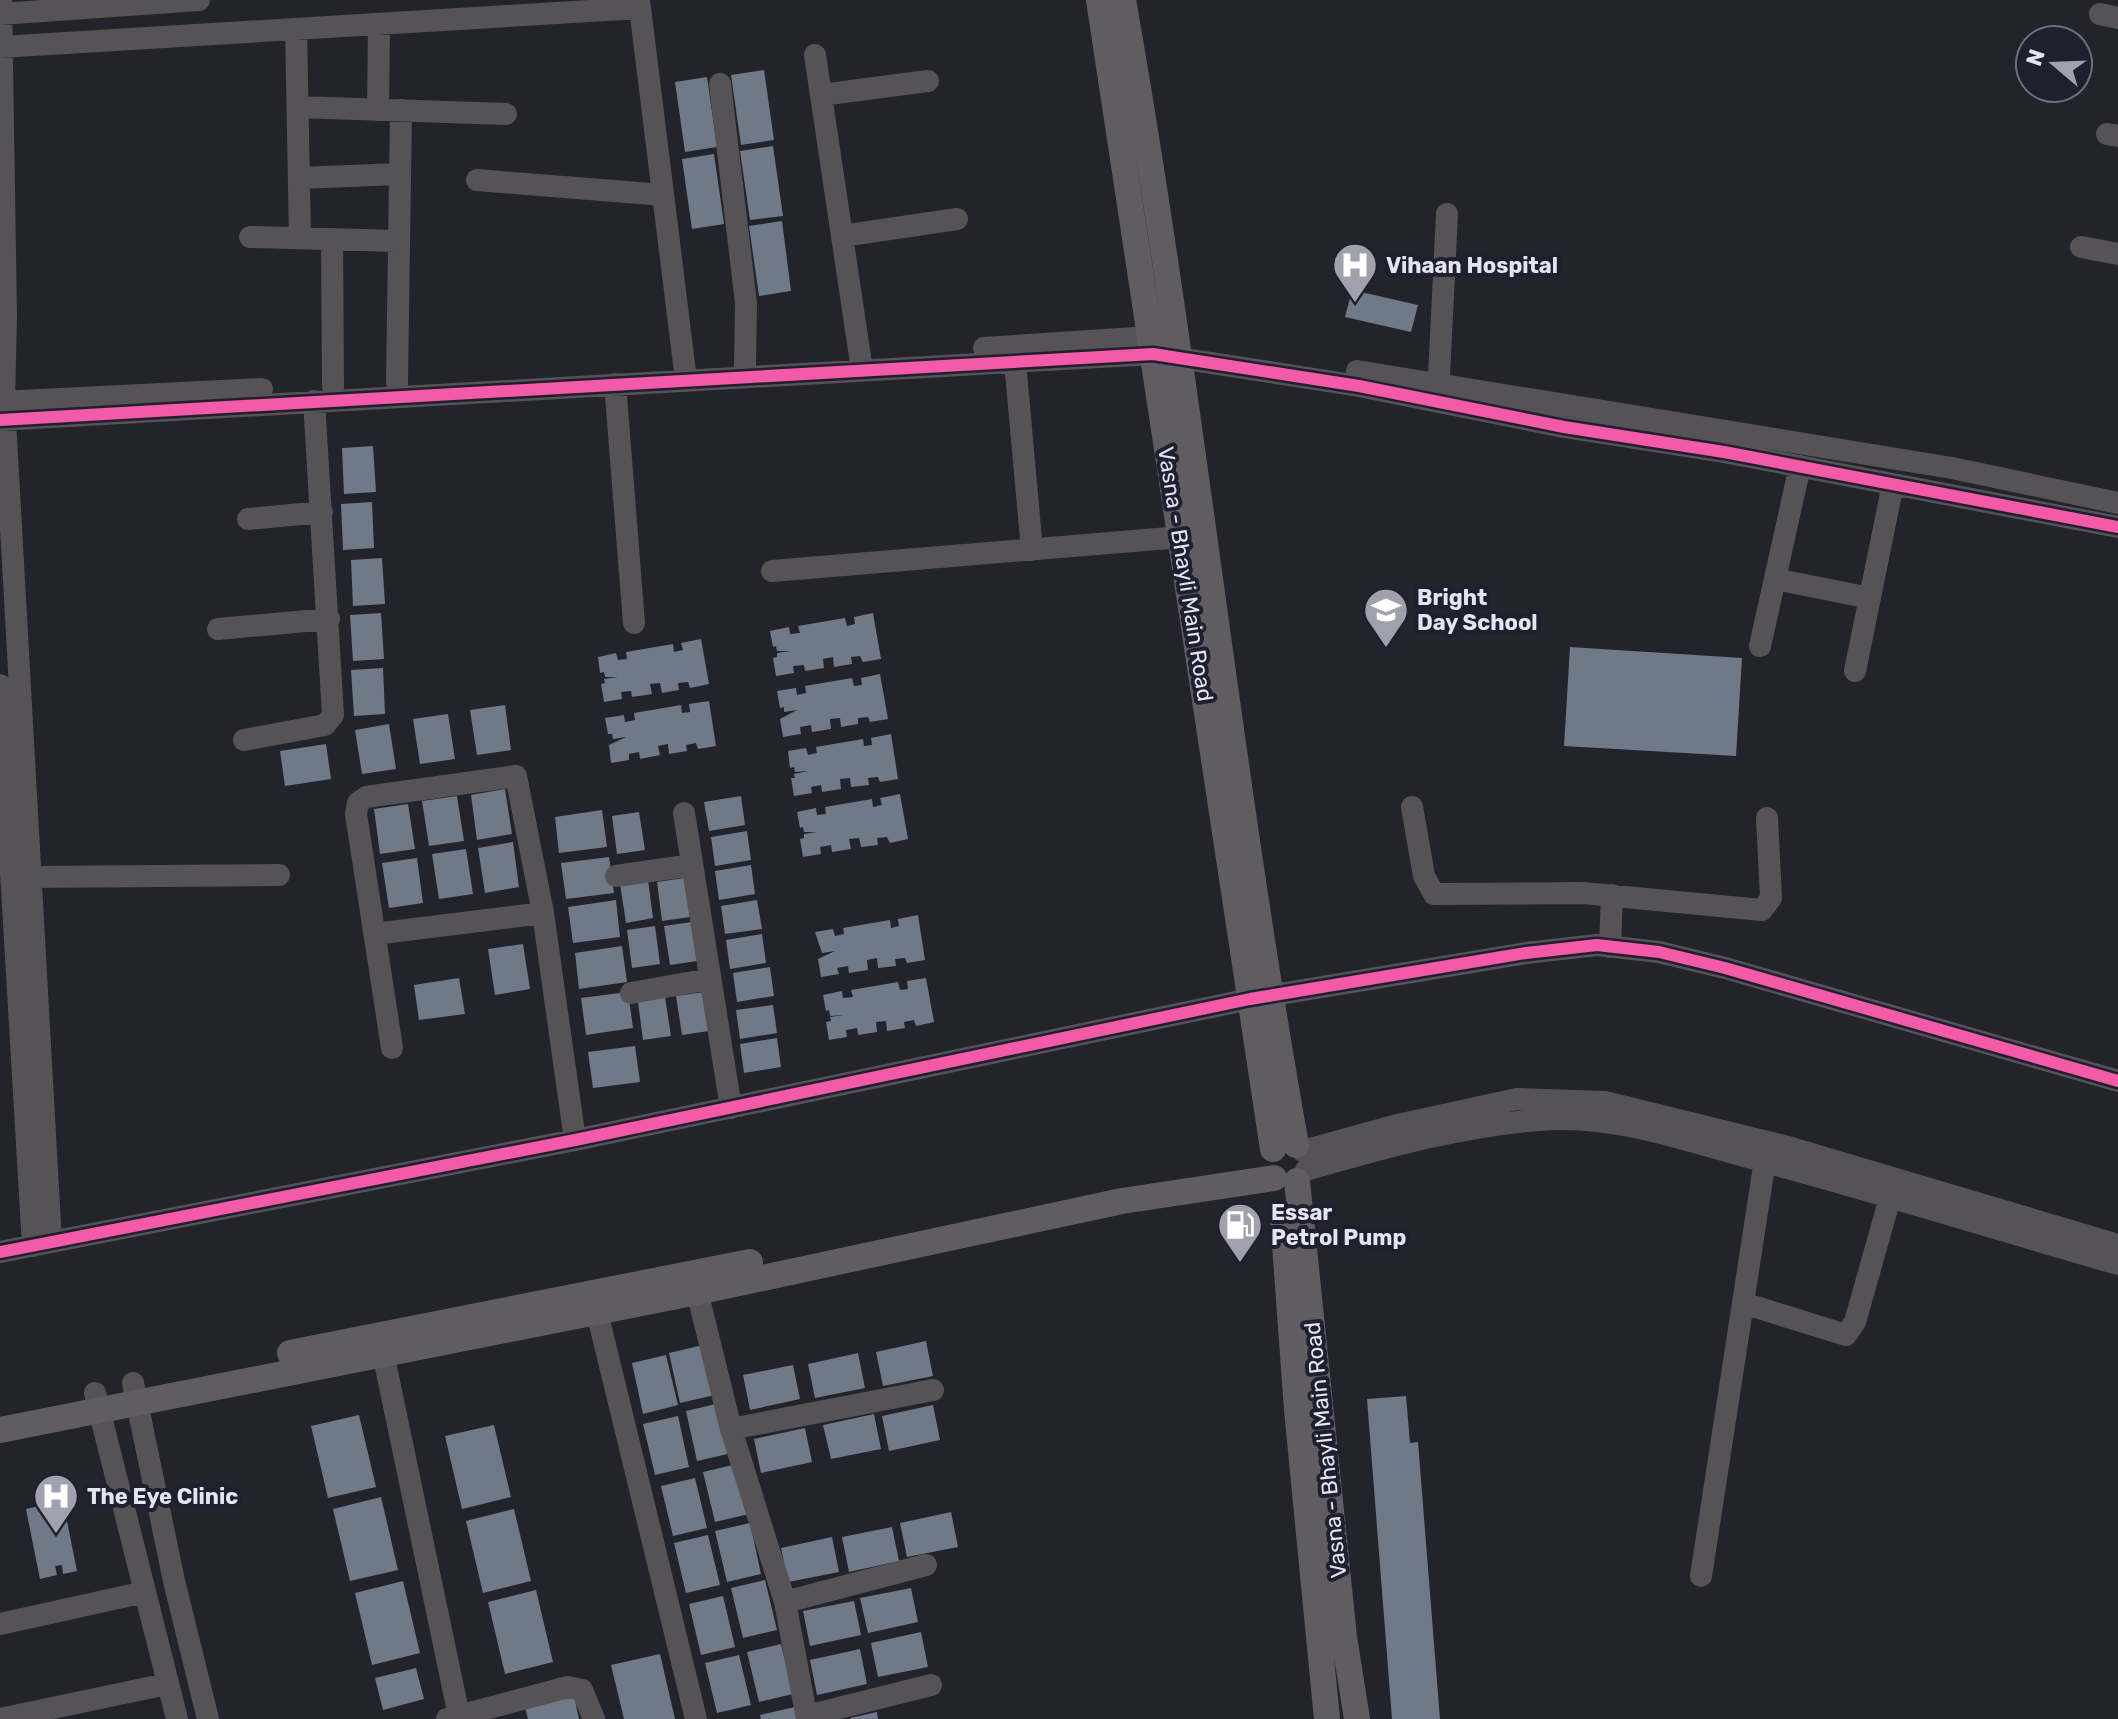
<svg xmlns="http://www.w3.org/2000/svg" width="2118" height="1719" font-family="Rubik,sans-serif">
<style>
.building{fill:#6f7987}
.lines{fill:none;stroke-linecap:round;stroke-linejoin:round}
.minor{stroke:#555356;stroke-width:22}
.major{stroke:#5f5d62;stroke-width:26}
.cycleway-casing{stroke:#1f1f30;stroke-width:17}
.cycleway{stroke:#f35aa7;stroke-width:12}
.labels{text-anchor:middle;stroke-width:8;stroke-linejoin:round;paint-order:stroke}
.poi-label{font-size:22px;font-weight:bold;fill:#e4e5f1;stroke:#1f1f30;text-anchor:start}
.street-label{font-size:22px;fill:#e4e5f1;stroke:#1f1f30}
</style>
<rect width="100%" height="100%" fill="#23232c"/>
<path class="building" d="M764 70 774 140 741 145 731 75Z
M707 77 717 147 685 152 675 82Z
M773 146 783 216 750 220 740 151Z
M714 154 724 224 692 229 682 159Z
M782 221 791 291 759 296 749 226Z
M1352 290 1418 305 1411 332 1345 317Z
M373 446 376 492 344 494 342 448Z
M372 502 374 548 343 550 341 504Z
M382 558 385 604 353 606 351 560Z
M381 613 384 659 353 661 350 615Z
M873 613 881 659 863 662 860 656 851 657 852 664 834 667 833 657 823 659 824 668 805 671 804 665 793 666 794 673 776 676 773 658 777 657V653L791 651H777L776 646 773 647 770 631 789 627 790 634 800 633 798 626 845 618 847 626 855 624 854 617Z
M701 639 709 684 690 688 688 682 678 683 679 690 662 693 660 683 650 684 652 694 632 697 631 691 621 692 622 699 604 702 601 684 605 683 604 679 618 677H605L604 672 600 673 598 657 616 653 618 660 627 659 626 652 673 644 674 652 683 650 681 643Z
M1570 647 1742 658 1736 756 1564 746Z
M383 668 385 714 354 716 351 670Z
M880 674 888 719 870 722 868 717 858 718V724L841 727 840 718 830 719 831 729 812 732 811 725 800 727 801 734 783 737 780 719 797 710 784 712V707L780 708 777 691 796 688 797 695 806 693 805 686 852 678 854 686 862 685 861 678Z
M709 701 716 746 698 749 696 743 686 745 687 751 669 754 668 744 658 746 660 755 640 759 639 752 629 754V760L611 763 609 745 626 737 613 739 612 734H608L605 718 624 715 625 722 635 720 634 713 681 705 682 713 690 712 689 704Z
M505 705 511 750 477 755 470 710Z
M448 714 455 759 420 764 413 719Z
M389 724 396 769 362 774 355 730Z
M891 734 898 779 880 782 878 777 868 778 869 785 851 787 850 778 840 779 841 789 822 792 821 785 811 787 812 793 794 796 791 778H795L794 774 808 771 795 772 794 767 790 768 788 751 806 748 808 755 817 753 816 747 863 739 864 746 872 745 871 738Z
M326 744 331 779 285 786 280 751Z
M505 789 512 834 477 840 471 795Z
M900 794 908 839 890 843 887 837 877 838 878 845 861 847 859 838 849 839 851 849 832 852 831 845 820 847 821 854 803 857 800 839 804 838V834L817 832H804L803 827 800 828 797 812 816 808 817 815 826 814 825 807 872 799 873 807 882 805 880 798Z
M457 796 464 841 429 846 422 801Z
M741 796 745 825 709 831 704 802Z
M408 804 415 849 380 854 374 809Z
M602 810 607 847 559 853 555 817Z
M639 812 645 850 617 854 612 816Z
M747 831 751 860 715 866 711 837Z
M513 842 519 887 485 893 478 848Z
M466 849 473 894 439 899 432 854Z
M609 857 614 893 566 899 561 863Z
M417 858 423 903 389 908 382 863Z
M751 865 755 894 719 900 715 871Z
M684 878 690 917 662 921 657 882Z
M648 880 653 918 626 923 620 884Z
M616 900 620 937 573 943 568 907Z
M757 900 762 929 725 934 721 906Z
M918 915 925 960 907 963 905 958 895 959 896 966 878 968 877 958 867 960 868 970 849 973 848 966 837 968 839 974 821 977 818 959 835 951 822 953 815 932 833 929 835 936 844 934 843 928 890 920 891 928 899 926 898 919Z
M692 922 697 961 670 965 664 926Z
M655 926 660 964 632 968 627 930Z
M762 934 766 963 730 969 726 940Z
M523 944 530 989 495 995 488 949Z
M622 946 627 982 579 989 575 953Z
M770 967 774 996 737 1002 733 973Z
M459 978 465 1014 419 1020 414 985Z
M926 978 934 1022 916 1026 914 1020 904 1022 905 1028 887 1031 886 1021 876 1022 877 1032 858 1035 857 1028 846 1030 847 1037 829 1040 826 1022 831 1021 830 1017 844 1015 830 1016 829 1010 826 1011 823 995 842 991 843 998 853 997 851 990 898 982 900 990 908 989 907 981Z
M628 992 633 1028 586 1035 581 998Z
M704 992 709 1031 682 1035 676 996Z
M665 997 671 1036 643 1040 638 1002Z
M773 1005 777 1033 740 1039 736 1010Z
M777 1038 781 1067 744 1073 740 1044Z
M635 1046 640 1082 593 1088 588 1052Z
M926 1341 933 1376 883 1386 876 1352Z
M703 1345 715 1395 680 1403 669 1353Z
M858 1353 865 1388 815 1398 808 1364Z
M666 1355 678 1405 643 1414 632 1363Z
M793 1365 800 1399 750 1410 743 1375Z
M1406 1396 1410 1443 1418 1442 1440 1719H1392L1367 1399Z
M720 1403 732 1453 697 1461 686 1411Z
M933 1405 940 1440 889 1451 882 1416Z
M874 1414 881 1449 831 1459 823 1425Z
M359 1415 376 1487 328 1498 311 1426Z
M678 1416 689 1467 655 1475 643 1424Z
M494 1425 511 1497 462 1509 445 1436Z
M805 1428 812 1462 761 1473 754 1439Z
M737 1464 749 1514 715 1522 703 1472Z
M695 1478 707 1528 673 1536 661 1486Z
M381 1497 398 1570 350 1581 333 1509Z
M63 1501 77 1571 63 1574 62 1565 55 1566 57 1575 40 1579 26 1509 44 1505 45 1512 55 1510 54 1503Z
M514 1509 531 1581 483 1593 466 1521Z
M951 1512 958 1547 907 1557 900 1523Z
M750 1523 761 1574 727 1582 715 1531Z
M892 1527 899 1561 849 1572 842 1537Z
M708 1535 720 1585 686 1593 674 1543Z
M832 1537 839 1572 788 1582 781 1548Z
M765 1580 777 1630 743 1638 731 1588Z
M403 1581 420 1653 372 1665 355 1593Z
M911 1588 918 1622 868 1633 860 1598Z
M536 1590 553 1662 505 1674 488 1602Z
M723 1596 735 1647 701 1655 689 1604Z
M854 1601 861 1635 810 1646 803 1611Z
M921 1632 928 1667 878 1677 871 1643Z
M781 1644 793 1694 759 1702 747 1652Z
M860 1649 867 1684 817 1695 810 1660Z
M660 1654 675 1719H624L611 1665Z
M739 1655 751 1705 717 1713 705 1663Z
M416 1668 424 1699 383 1710 375 1678Z
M574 1696 579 1719H528L525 1707Z
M795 1707 797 1719H761L760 1715Z
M877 1712 878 1719H851L850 1718Z"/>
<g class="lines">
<path class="minor" d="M1 0 6 317 4 402 51 1242
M639 0 686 380
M0 14 199 0
M2100 14 2118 18
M296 29 300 238
M0 47 639 8
M815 55 862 370
M720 84 746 303 745 365
M821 95 928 81
M298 107 506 114
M378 110 379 24
M2107 134 2118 136
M299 178 400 174
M477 180 663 195
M842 236 957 219
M250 237 398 241
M332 239 333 386
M2081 247 2118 254
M984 348 1150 337 1165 340
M1015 362 1032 550
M1357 371 1952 468 2118 503
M397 383 401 110
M615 384 634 623
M1438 396 1447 214
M0 402 262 389
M0 420 1153 354 1359 386 1564 427 1724 452 2118 527
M248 519 322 512
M772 571 1181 537
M1775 579 1870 598
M218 629 329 619
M1760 646 1800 466
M1855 671 1893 484
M0 685 33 1246
M244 740 325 725 333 715 314 401
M1412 807 1424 876 1434 894 1583 893 1762 910 1771 898 1767 818
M684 813 731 1108
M616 876 692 865
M31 877 279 875
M374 934 543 913
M1610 947 1612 895
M631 993 710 979
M392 1048 356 814 358 803 366 797 516 776 543 913 575 1140
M1303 1151 1393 1126 1517 1099 1605 1102 1788 1147 2118 1245
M1306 1170C1386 1147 1471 1123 1555 1119 1621 1117 1688 1141 1751 1158 1874 1191 1996 1229 2118 1264
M0 1252 575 1140 1250 999 1526 953 1597 945 1659 952 1725 968 2118 1081
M693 1275 731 1429 785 1602 807 1719
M1743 1303 1846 1335 1855 1322 1890 1198
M597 1312 696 1719
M383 1353 459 1716
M133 1383 174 1581 208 1719
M95 1393 177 1719
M731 1429 933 1390
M1701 1576 1767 1147
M785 1602 926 1565
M0 1624 145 1592
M807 1716 931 1685
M0 1719 167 1684
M447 1719 568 1687 582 1690 594 1719"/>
<path class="major" d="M1099 0 1273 1149
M1123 0C1190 380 1228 765 1296 1145
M1297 1181 1344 1637 1357 1719
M1283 1217 1297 1410 1327 1719
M290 1353 750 1262
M0 1430 697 1292 1122 1201 1274 1178"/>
<g class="cycleway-casing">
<path id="cycleway" d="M0 420 1153 354 1359 386 1564 427 1724 452 2118 527
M0 1252 575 1140 1250 999 1526 953 1597 945 1659 952 1725 968 2118 1081"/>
</g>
<use href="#cycleway" class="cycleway"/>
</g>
<defs>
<g id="hospital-pin" transform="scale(2.3)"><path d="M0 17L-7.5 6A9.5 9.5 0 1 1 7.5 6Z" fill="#a0a1ac" stroke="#1f1f30"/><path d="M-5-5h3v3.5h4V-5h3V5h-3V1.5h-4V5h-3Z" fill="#fff"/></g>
<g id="school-pin" transform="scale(2.3)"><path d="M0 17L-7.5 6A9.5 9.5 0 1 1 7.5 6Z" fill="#a0a1ac" stroke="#1f1f30"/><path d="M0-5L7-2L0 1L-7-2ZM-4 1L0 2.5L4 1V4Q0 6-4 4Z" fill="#fff"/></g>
<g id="fuel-pin" transform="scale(2.3)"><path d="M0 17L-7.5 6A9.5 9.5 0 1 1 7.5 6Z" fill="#a0a1ac" stroke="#1f1f30"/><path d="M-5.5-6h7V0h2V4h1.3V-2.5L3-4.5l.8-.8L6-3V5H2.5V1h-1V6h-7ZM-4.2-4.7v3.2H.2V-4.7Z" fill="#fff"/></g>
</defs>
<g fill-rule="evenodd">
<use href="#hospital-pin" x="1355" y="265"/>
<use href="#school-pin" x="1386" y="610"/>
<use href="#fuel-pin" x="1240" y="1225"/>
<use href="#hospital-pin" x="56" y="1496"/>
</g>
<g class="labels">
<g class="poi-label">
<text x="1386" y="273">Vihaan Hospital</text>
<text x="1417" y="605">Bright<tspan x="1417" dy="25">Day School</tspan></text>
<text x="1271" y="1220">Essar<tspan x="1271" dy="25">Petrol Pump</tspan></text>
<text x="87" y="1504">The Eye Clinic</text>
</g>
<g class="street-label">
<text transform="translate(1186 574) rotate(81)" y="8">Vasna - Bhayli Main Road</text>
<text transform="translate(1325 1450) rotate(-96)" y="8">Vasna - Bhayli Main Road</text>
</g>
</g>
<g transform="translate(2054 64) rotate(289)"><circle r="38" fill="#1f1f30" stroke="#6e6e7d" stroke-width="2"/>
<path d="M0-6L14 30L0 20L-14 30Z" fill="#a0a1ac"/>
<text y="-12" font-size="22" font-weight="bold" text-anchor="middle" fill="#e4e5f1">N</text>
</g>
</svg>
